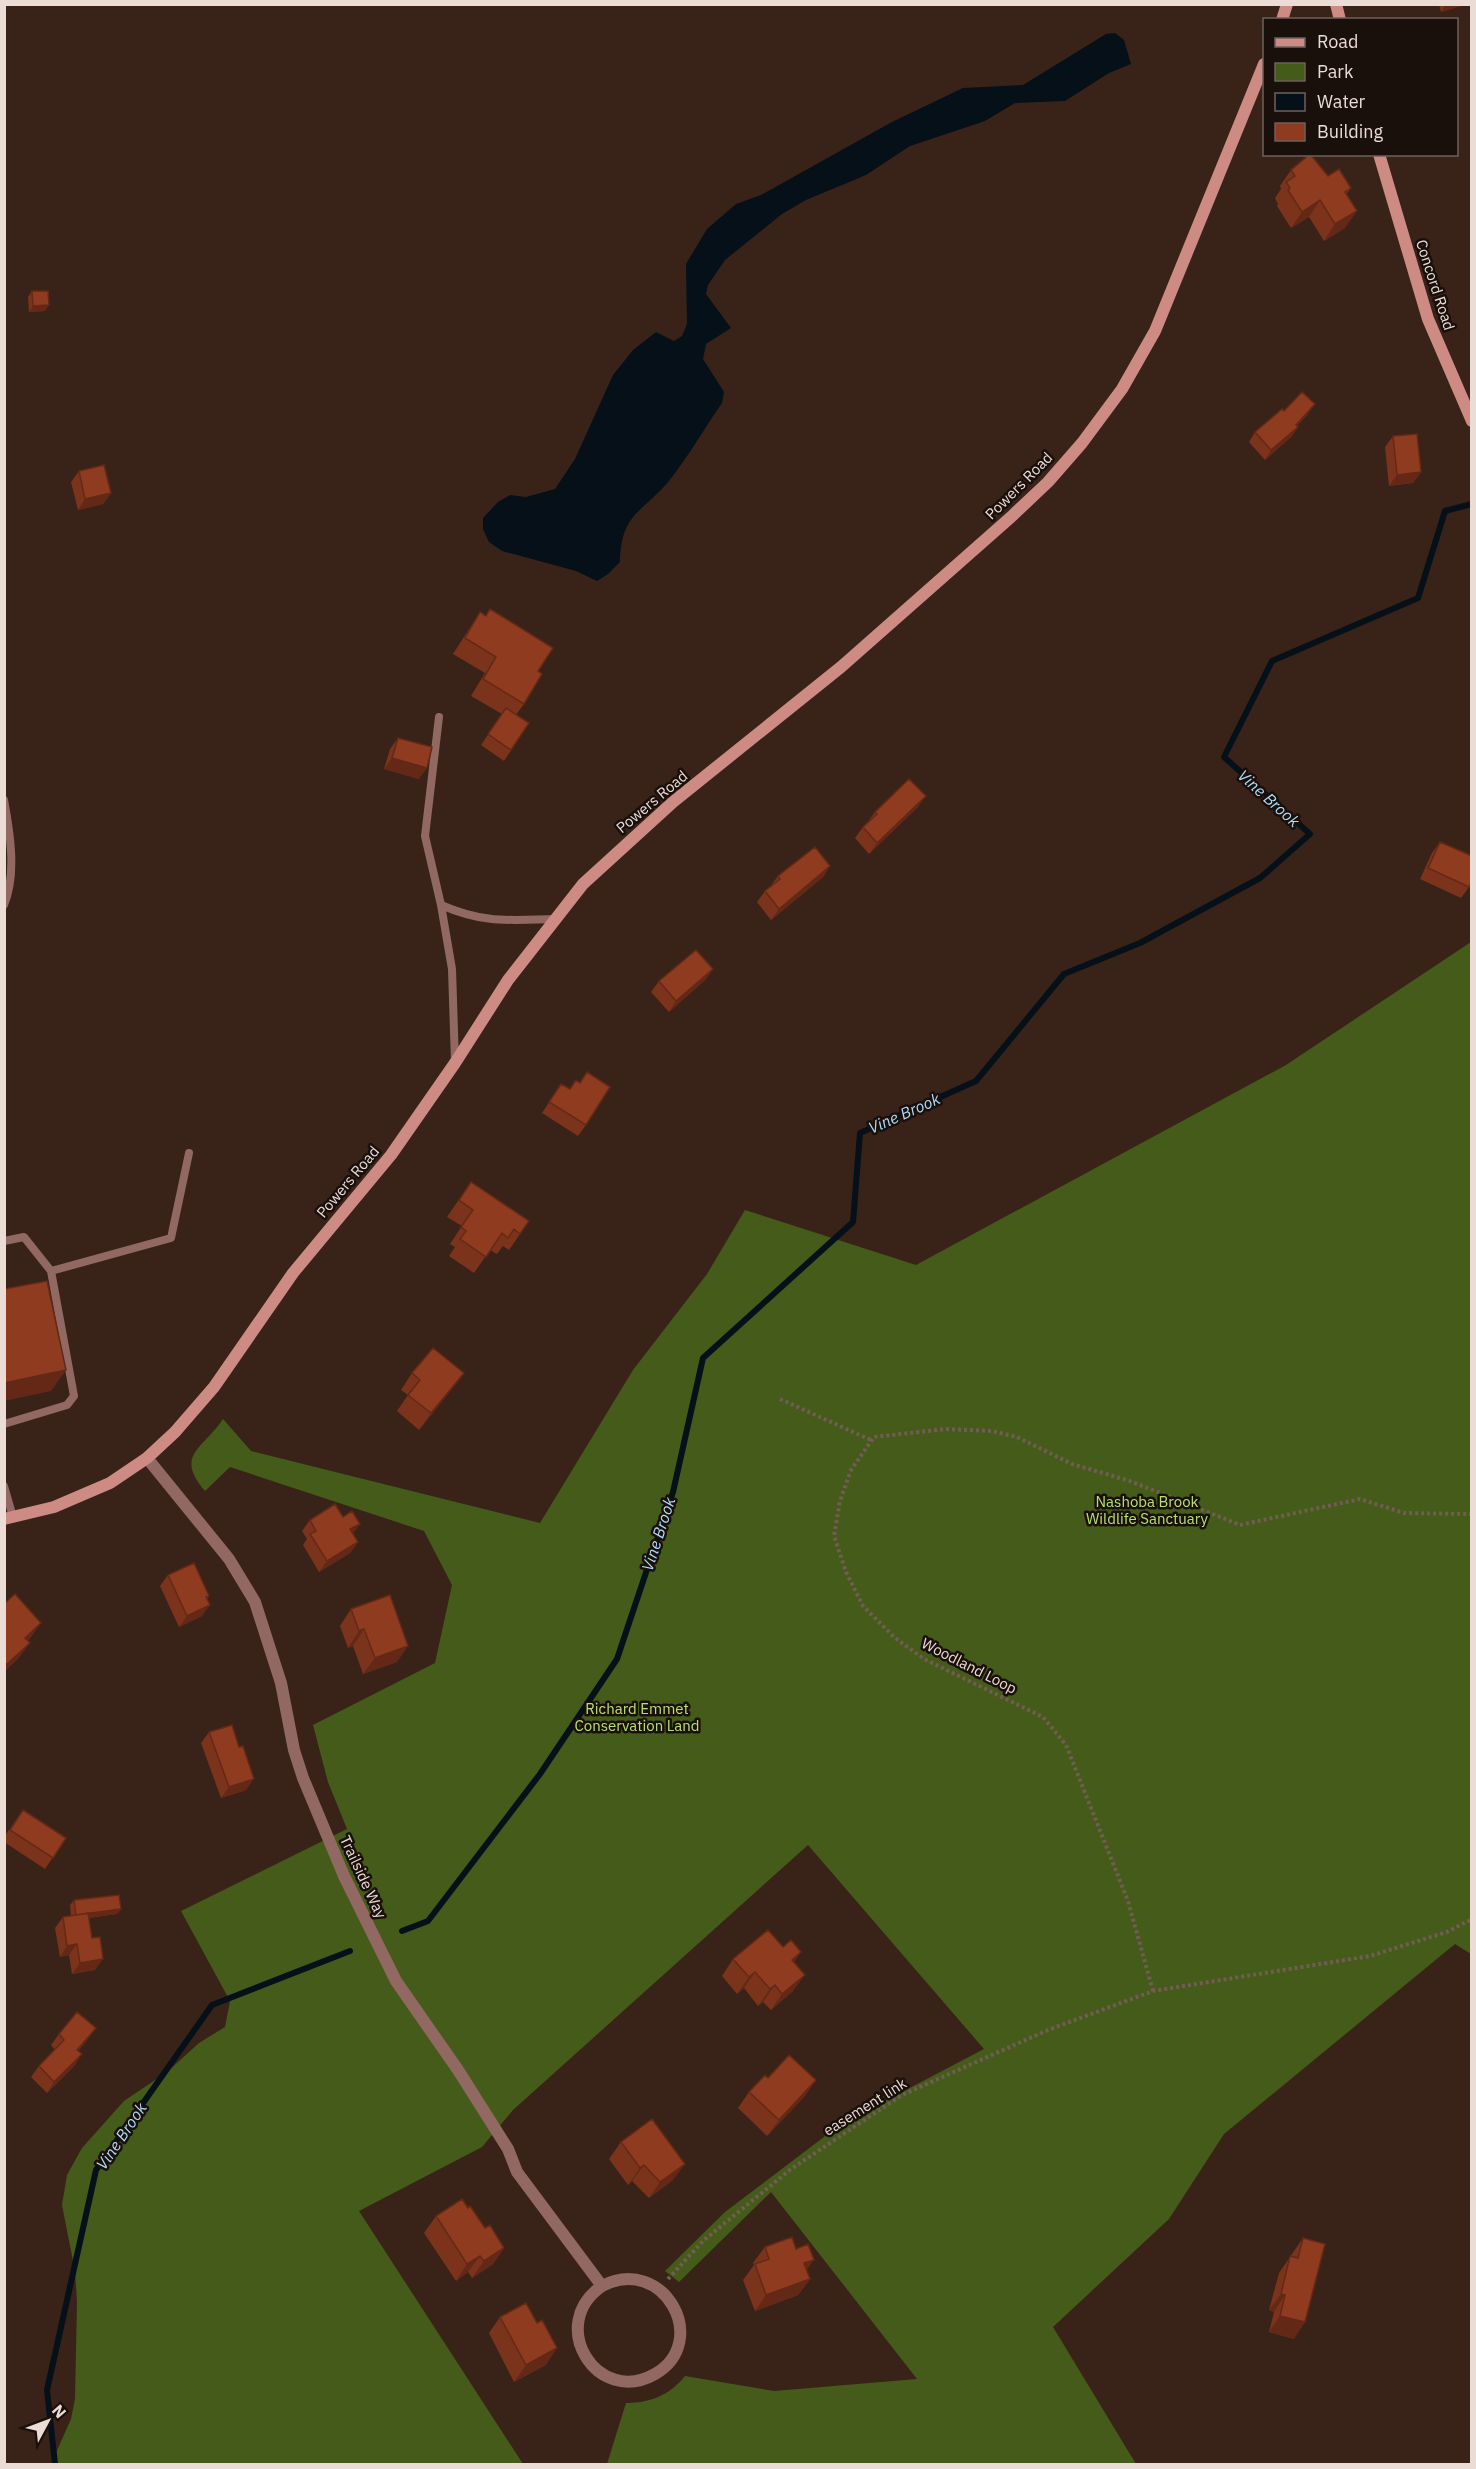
<svg xmlns="http://www.w3.org/2000/svg" width="1476" height="2469" font-family="'IBM Plex Sans',sans-serif">
<style>
.green{fill:#455b19}
.water{fill:#051018}
.lines{fill:none;stroke-linecap:round;stroke-linejoin:round}
.stream{stroke:#051018;stroke-width:6}
.path{stroke:#715d54;stroke-width:4;stroke-dasharray:3 3;stroke-linecap:butt}
.service{stroke:#926863;stroke-width:8}
.minor{stroke:#926863;stroke-width:12}
.secondary{stroke:#cd8b83;stroke-width:12}
.wall{fill:#7b331b}
.shaded-wall{fill:#642916}
.building{fill:#8f3b1f;stroke:#642916;stroke-width:1.5}
.labels{text-anchor:middle;stroke-width:5;stroke-linejoin:round;paint-order:stroke}
.street-label{font-size:15px;fill:#ebdcd5;stroke:#190f0b}
.park-label{font-size:15px;fill:#b8e16d;stroke:#190f0b}
.water-label{font-size:16px;font-style:italic;fill:#b0dcf9;stroke:#190f0b}
</style>
<rect width="100%" height="100%" fill="#392319"/>
<path class="green" d="M1471 942V1954L1455 1944 1224 2134 1169 2219 1053 2327 1136 2464H607L626 2403C650 2403 670 2395 685 2376L774 2391 917 2379 771 2192 679 2282 665 2271 725 2212 841 2124 984 2049 808 1845 513 2110 482 2147 359 2211 523 2464H51L71 2419 75 2399 77 2301 75 2271 62 2205 67 2175 82 2148 124 2101 167 2072 199 2043 225 2027 230 2001 181 1911 347 1829 328 1782 313 1725 435 1663 452 1585 424 1531 230 1467 205 1491C174 1455 203 1449 223 1419L251 1451 540 1523 633 1370 707 1274 745 1210 916 1265 1286 1065Z"/>
<path class="water" d="M1115 33 1124 40 1131 64 1109 73 1065 101 1015 103 985 121 910 146 866 175 806 200 782 214 725 260 708 285 706 294 731 328 706 344 703 359 724 392 722 403C704 429 688 457 669 481 642 513 621 513 620 562L608 574 597 581 576 571 502 551 489 542 483 529V518L498 502 510 495 526 497 555 489 575 459 613 375 633 350 656 332 674 341 682 336 687 324 686 264 707 229 736 204 761 195 892 122 963 88 1023 85 1106 34Z"/>
<g class="lines">
<path class="stream" d="M402 1931 428 1921 540 1774 617 1659 673 1492 703 1358 853 1222 860 1133 976 1081 1064 974 1140 943 1260 878 1310 834 1224 757 1272 661 1418 598 1445 511 1472 504
M55 2464 47 2390 96 2170 212 2005 350 1951"/>
<path class="path" d="M780 1399 871 1440
M1153 1991 1128 1901 1066 1745 1043 1717 924 1659 894 1637 863 1606 846 1572 834 1536 840 1501 851 1470 874 1437 946 1429 992 1431 1017 1437 1072 1464 1130 1481 1240 1525 1360 1499 1404 1513 1472 1514
M668 2279 703 2241 791 2169 902 2095 1048 2030 1153 1991 1370 1956 1447 1932 1472 1919"/>
<path class="service" d="M439 717 425 836 441 905
M4 800C10 832 17 874 4 905
M455 1062 452 969 441 905C485 924 509 920 555 919
M4 1241 24 1237 51 1271
M4 1424 67 1405 74 1396 51 1271 171 1238 189 1153
M4 1486 13 1517"/>
<path class="minor" d="M147 1458 229 1559 255 1602 281 1683 294 1750 303 1778 344 1876 396 1981 458 2070 508 2149 517 2172 602 2286C663 2254 712 2341 655 2374 597 2407 546 2324 602 2286"/>
<path class="secondary" d="M1336 4 1340 20
M1282 20 1287 4
M1379 154 1428 319 1472 421
M4 1519 54 1507 110 1483 147 1458 175 1432 214 1387 293 1273 391 1155 455 1063 508 980 583 884 673 802 841 667 1011 517 1048 482 1082 443 1122 389 1155 331 1264 64"/>
</g>
<path class="wall" d="M1439 4H1468L1441 12Z
M1291 170 1351 188 1346 195 1345 228 1324 241 1309 217 1291 228 1277 206 1278 204 1275 198 1281 189 1280 186Z
M32 291 45 311 29 312 28 297Z
M1284 411 1308 414 1297 426 1298 427 1291 437 1265 460 1249 442 1255 432Z
M1393 436 1421 472 1413 483 1389 486 1385 447Z
M79 471 111 493 103 504 78 510 71 482Z
M490 609 538 671 524 704 516 715 529 723 504 761 481 745 502 714 471 696 485 673 453 654 480 612 485 616Z
M398 738 419 779 384 769 390 749Z
M918 807 869 854 855 838 863 827 867 823 875 812Z
M1440 842 1469 887 1461 898 1420 879 1432 853Z
M830 866 823 877 771 920 757 902 765 891 770 887 778 876Z
M713 969 705 980 669 1012 651 992 659 981Z
M587 1072 586 1125 578 1136 542 1113 561 1084 570 1089 580 1082Z
M471 1182 529 1221 509 1250 503 1246 497 1254 490 1250 474 1273 449 1256 455 1247 450 1244 462 1226 447 1217Z
M412 1373H464L452 1389 419 1430 397 1411 408 1395 401 1390Z
M310 1520 353 1534 358 1542 350 1553 319 1572 303 1545 307 1539 302 1531Z
M168 1575 209 1596 207 1599 202 1616 179 1627 160 1586Z
M351 1609 397 1662 363 1674 353 1646 348 1648 340 1626Z
M209 1732 246 1790 221 1798 201 1743Z
M23 1810 66 1838 45 1869 4 1842V1837Z
M74 1900 121 1909 117 1914 89 1918 95 1970 72 1974 69 1955 60 1957 55 1928 63 1917 71 1916 70 1905Z
M733 1959 794 1962 793 1991 771 2010 763 2002 758 2006 744 1988 737 1994 722 1976Z
M59 2034 88 2039 78 2051 75 2065 47 2093 31 2077 39 2066 55 2050 51 2045Z
M768 2078 816 2080 804 2097 767 2136 738 2108 749 2092Z
M621 2142 673 2180 649 2198 632 2181 628 2185 609 2159Z
M468 2208 485 2228 504 2248 493 2264 472 2278 468 2272 456 2281 424 2233 436 2216Z
M1303 2238 1294 2339 1269 2332 1274 2312 1269 2310 1279 2273Z
M765 2247 796 2249 810 2279 798 2295 755 2311 743 2280 754 2265 753 2263Z
M500 2317 546 2365 514 2382 489 2333Z"/>
<path class="shaded-wall" d="M1446 4H1468L1441 12Z
M1320 200 1309 217 1291 228 1302 212Z
M1357 211 1345 228 1324 241 1335 224Z
M49 305 45 311 29 312 33 306Z
M1315 404 1308 414 1289 434 1296 425Z
M1298 427 1291 437 1265 460 1271 450Z
M1421 472 1413 483 1389 486 1397 475Z
M111 493 103 504 78 510 85 499Z
M392 758 427 768 419 779 384 769Z
M926 796 918 807 869 854 877 843Z
M830 866 823 877 771 920 779 909Z
M713 969 705 980 669 1012 676 1001Z
M66 1370 51 1391 4 1401V1383Z
M464 1373 452 1389 419 1430 431 1413Z
M360 1524 352 1535 350 1529Z
M358 1542 350 1553 319 1572 327 1561Z
M210 1605 202 1616 179 1627 187 1616Z
M41 1623 29 1640 13 1654 25 1638Z
M364 1629 353 1646 348 1648 359 1631Z
M30 1643 18 1659 4 1672V1667L7 1664Z
M408 1646 397 1662 363 1674 375 1658Z
M254 1779 246 1790 221 1798 229 1787Z
M121 1909 117 1914 72 1920 76 1915Z
M77 1944 69 1955 60 1957 67 1946Z
M801 1952 790 1968 792 1960Z
M103 1959 95 1970 72 1974 80 1963Z
M755 1972 744 1988 737 1994 749 1977Z
M805 1975 793 1991 771 2010 782 1994Z
M775 1985 763 2002 758 2006 770 1989Z
M96 2028 88 2039 70 2061 77 2050Z
M82 2054 75 2065 47 2093 54 2082Z
M816 2080 804 2097 767 2136 779 2120Z
M685 2164 673 2180 649 2198 660 2182Z
M644 2165 632 2181 628 2185 640 2168Z
M504 2248 493 2264 472 2278 484 2261Z
M480 2256 468 2272 456 2281 467 2264Z
M814 2260 802 2276 804 2263Z
M810 2279 798 2295 755 2311 766 2295Z
M1281 2294 1285 2295 1274 2312 1269 2310Z
M1280 2316 1305 2322 1294 2339 1269 2332Z
M557 2348 546 2365 514 2382 526 2365Z"/>
<path class="building" d="M1310 154 1328 176 1339 169 1351 188 1345 192 1357 211 1335 224 1320 200 1302 212 1288 190 1290 188 1286 182 1295 176 1291 170Z
M32 291H48L49 305 33 306Z
M1302 392 1315 404 1296 425 1298 427 1271 450 1255 432 1282 409 1284 411Z
M1417 434 1421 472 1397 475 1393 436Z
M104 465 111 493 85 499 79 471Z
M490 609 553 648 538 671 542 674 524 704 483 679 496 657 465 638 480 612 486 616Z
M506 708 529 723 511 750 488 734Z
M398 738 432 747 427 768 392 758Z
M909 779 926 796 877 843 863 827 877 814 875 812Z
M1440 842 1472 856V881L1469 887 1428 868Z
M815 847 830 866 779 909 765 891 780 879 778 876Z
M696 950 713 969 676 1001 659 981Z
M587 1072 610 1087 586 1125 549 1102 561 1084 570 1089 576 1080 580 1083Z
M471 1182 529 1221 520 1234 514 1229 508 1238 502 1233 486 1257 460 1239 466 1231 461 1227 473 1210 459 1200Z
M47 1281 66 1370 4 1383V1289Z
M433 1348 464 1373 431 1413 408 1395 420 1380 412 1373Z
M335 1504 343 1517 352 1511 360 1524 350 1529 358 1542 327 1561 310 1534 316 1531 310 1520Z
M194 1563 209 1596 206 1597 210 1605 187 1616 168 1575Z
M15 1594 41 1623 25 1638 30 1643 7 1664 4 1662V1604Z
M390 1595 408 1646 375 1658 364 1629 359 1631 351 1609Z
M232 1725 239 1747 243 1746 254 1779 229 1787 209 1732Z
M23 1810 66 1838 53 1858 10 1830Z
M119 1895 121 1909 76 1915 74 1900Z
M88 1913 92 1938 100 1937 103 1959 80 1963 77 1944 67 1946 63 1917Z
M768 1930 783 1947 791 1940 801 1952 792 1960 805 1975 782 1994 775 1985 770 1989 755 1972 749 1977 733 1959Z
M77 2012 96 2028 77 2050 82 2054 54 2082 39 2066 64 2040 59 2034Z
M789 2055 816 2080 779 2120 749 2092 765 2075 768 2078Z
M652 2119 685 2164 660 2182 644 2165 640 2168 621 2142Z
M462 2199 468 2208 470 2206 485 2228 490 2225 504 2248 484 2261 480 2256 467 2264 436 2216Z
M792 2237 796 2249 808 2244 814 2260 804 2263 810 2279 766 2295 755 2264 769 2259 765 2247Z
M1303 2238 1325 2244 1305 2322 1280 2316 1285 2295 1281 2294 1290 2256 1298 2258Z
M526 2303 537 2323 542 2320 557 2348 526 2365 500 2317Z"/>
<g class="labels">
<g class="street-label">
<text transform="translate(1435 285) rotate(72)" y="5">Concord Road</text>
<text transform="translate(1019 486) rotate(-45)" y="5">Powers Road</text>
<text transform="translate(652 802) rotate(-40)" y="5">Powers Road</text>
<text transform="translate(348 1182) rotate(-50)" y="5">Powers Road</text>
<text transform="translate(969 1666) rotate(27)" y="5">Woodland Loop</text>
<text transform="translate(363 1877) rotate(65)" y="5">Trailside Way</text>
<text transform="translate(865 2107) rotate(-32)" y="5">easement link</text>
</g>
<g class="park-label">
<text x="1147" y="1507">Nashoba Brook<tspan x="1147" dy="17">Wildlife Sanctuary</tspan></text>
<text x="637" y="1714">Richard Emmet<tspan x="637" dy="17">Conservation Land</tspan></text>
</g>
<g class="water-label">
<text transform="translate(1269 798) rotate(42)" y="6">Vine Brook</text>
<text transform="translate(904 1113) rotate(-24)" y="6">Vine Brook</text>
<text transform="translate(658 1534) rotate(-72)" y="6">Vine Brook</text>
<text transform="translate(121 2136) rotate(-56)" y="6">Vine Brook</text>
</g>
</g>
<rect width="1476" height="2469" fill="none" stroke="#ebdcd5" stroke-width="12"/>
<rect x="1263" y="18" width="195" height="138" fill="#190f0b" stroke="#6d615c" stroke-width="1.5"/>
<rect x="1275" y="38" width="30" height="9" fill="#cd8b83" stroke="#6d615c" stroke-width="1.5"/>
<text x="1317" y="48" font-size="18" fill="#ebdcd5">Road</text>
<rect x="1275" y="63" width="30" height="18" fill="#455b19" stroke="#6d615c" stroke-width="1.5"/>
<text x="1317" y="78" font-size="18" fill="#ebdcd5">Park</text>
<rect x="1275" y="93" width="30" height="18" fill="#051018" stroke="#6d615c" stroke-width="1.5"/>
<text x="1317" y="108" font-size="18" fill="#ebdcd5">Water</text>
<rect x="1275" y="123" width="30" height="18" fill="#8f3b1f" stroke="#6d615c" stroke-width="1.5"/>
<text x="1317" y="138" font-size="18" fill="#ebdcd5">Building</text>
<g transform="translate(48 2421) rotate(49)" stroke="#190f0b" stroke-width="4.5" paint-order="stroke">
<path d="M0-4.5L10 22L0 15L-10 22Z" fill="#ebdcd5"/>
<text y="-9" font-size="16" font-weight="bold" text-anchor="middle" fill="#ebdcd5">N</text>
</g>
</svg>
